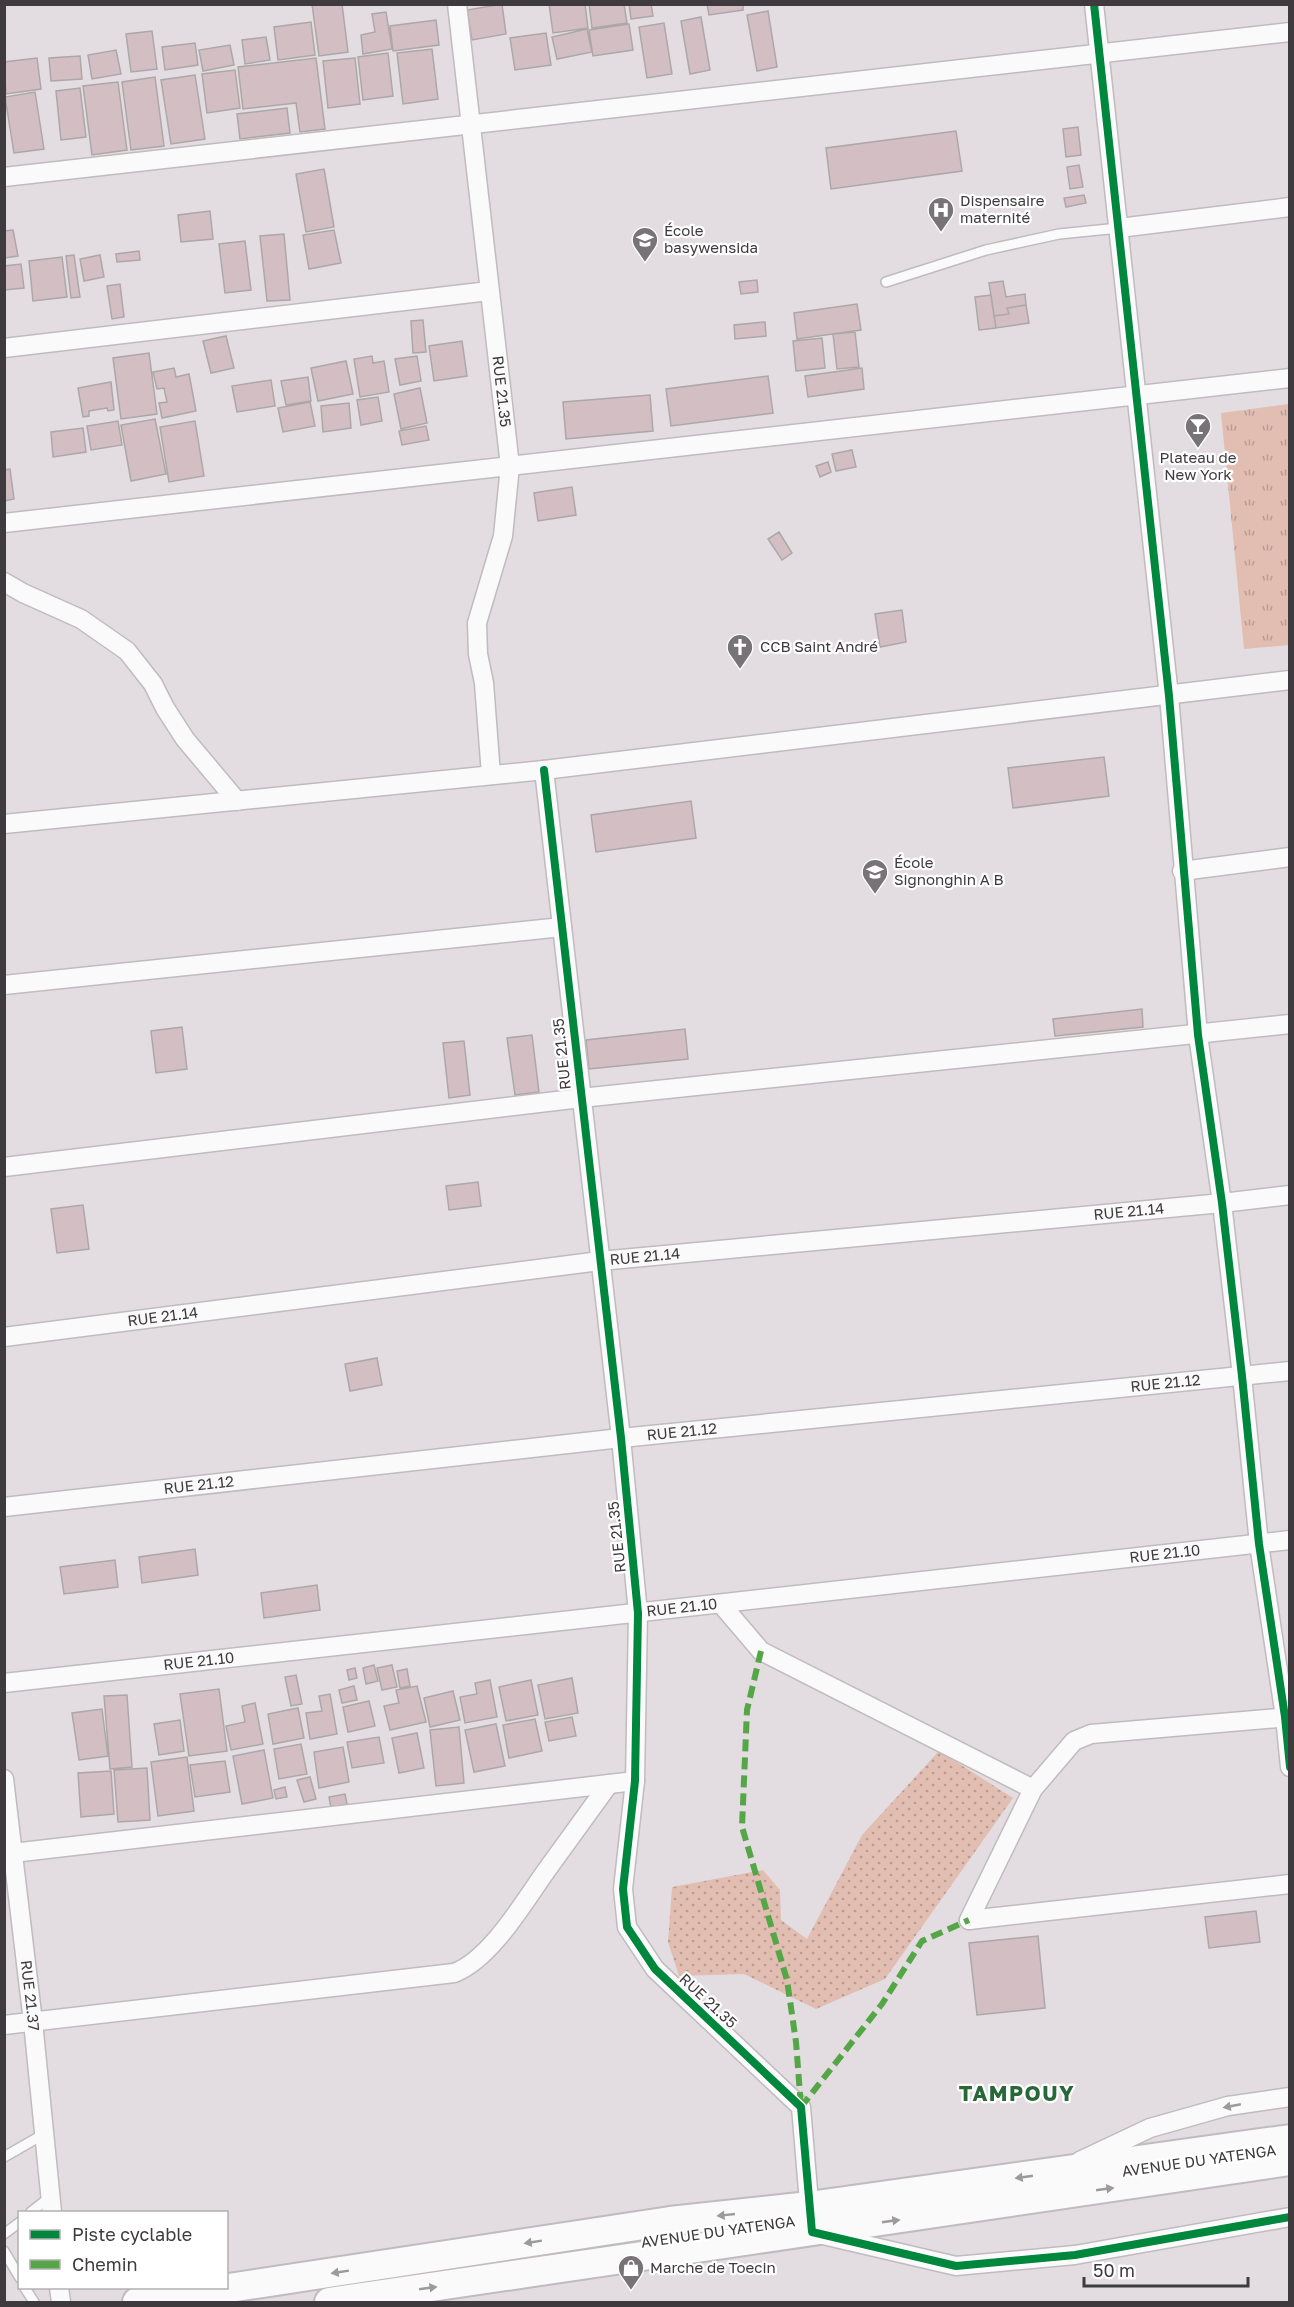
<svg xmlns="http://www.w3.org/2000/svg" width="1294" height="2307" font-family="'Golos Text',sans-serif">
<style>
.grass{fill:url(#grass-dots)}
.park{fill:url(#park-tufts)}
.building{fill:#d3bec3;stroke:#aca7a9;stroke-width:1.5}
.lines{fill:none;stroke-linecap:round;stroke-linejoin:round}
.service-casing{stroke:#c0bbbe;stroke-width:12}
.minor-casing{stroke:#c0bbbe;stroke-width:21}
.primary-casing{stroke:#c0bbbe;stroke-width:32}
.service{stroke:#fbfafa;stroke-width:9}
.minor{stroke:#fbfafa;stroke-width:18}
.primary{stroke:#fbfafa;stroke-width:28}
.quiet{stroke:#54a646;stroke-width:6;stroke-dasharray:12 6;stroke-linecap:butt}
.cycleway-casing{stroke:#fff;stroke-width:11}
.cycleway{stroke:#00873e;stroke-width:8}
.oneway{fill:#9c9a9c}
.labels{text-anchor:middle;stroke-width:4.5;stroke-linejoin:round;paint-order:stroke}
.poi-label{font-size:15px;fill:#3e3a3d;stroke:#fff;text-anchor:start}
.street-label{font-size:15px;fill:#3e3a3d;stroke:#fff}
.district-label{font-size:21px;font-weight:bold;letter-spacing:1.5px;fill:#286737;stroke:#fff}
</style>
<defs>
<pattern id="grass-dots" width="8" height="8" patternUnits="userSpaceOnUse" patternTransform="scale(1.5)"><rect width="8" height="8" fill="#e2beb2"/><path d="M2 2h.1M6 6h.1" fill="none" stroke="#b99b92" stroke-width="1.8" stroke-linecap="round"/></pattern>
<pattern id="park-tufts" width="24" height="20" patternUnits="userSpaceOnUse" patternTransform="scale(1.5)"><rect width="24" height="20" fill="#e2beb2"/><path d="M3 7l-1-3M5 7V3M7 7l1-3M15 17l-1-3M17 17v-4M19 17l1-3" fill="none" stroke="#b99b92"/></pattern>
</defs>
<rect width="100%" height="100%" fill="#e3dde1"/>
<path class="grass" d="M939 1751 1013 1798 885 1979 816 2009 744 1974 679 1976 668 1942 672 1887 763 1870 780 1890 781 1920 807 1939 862 1835Z"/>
<path class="park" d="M1289 404V645L1244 649 1221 413Z"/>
<path class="building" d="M312 4H342L348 52 319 56Z
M502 4 506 34 472 40 467 10Z
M549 4H585L588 28 553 33Z
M589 4H624L627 23 592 28Z
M629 4H651L653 16 631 19Z
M707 4H743V10L709 15Z
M768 11 777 67 757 71 747 15Z
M386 12 392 49 363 54 361 35 375 32 372 14Z
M701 17 710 70 690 74 681 21Z
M436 20 439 45 393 51 390 26Z
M311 22 315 55 278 60 274 27Z
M664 23 672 74 647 78 639 27Z
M629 24 633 50 593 56 589 30Z
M587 29 592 52 557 59 552 37Z
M152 31 157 69 131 72 126 34Z
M546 33 551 65 515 70 510 38Z
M266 37 270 60 245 64 242 40Z
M195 43 198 65 165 70 162 47Z
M230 45 234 65 203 71 199 50Z
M432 49 438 99 403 104 397 53Z
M116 50 121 74 92 79 88 55Z
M388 53 393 96 363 100 358 57Z
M80 56 82 79 51 81 49 58Z
M37 58 41 89 6 94 4 62Z
M316 58 325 129 300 132 296 103 243 109 238 67Z
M355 58 360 104 328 108 323 61Z
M235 70 240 108 207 113 202 74Z
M195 75 205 139 171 144 161 80Z
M155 77 164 146 131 150 122 82Z
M118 82 127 150 92 155 83 86Z
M80 88 86 137 61 140 56 91Z
M35 92 44 149 14 153 5 97Z
M287 108 290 133 240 139 237 114Z
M1078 127 1081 155 1066 157 1063 129Z
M956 131 962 171 831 189 826 148Z
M1079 165 1083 187 1070 189 1067 167Z
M324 169 334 227 306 232 296 174Z
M1084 195 1086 203 1066 207 1064 198Z
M210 211 213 239 181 242 178 215Z
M13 230 18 256 4 258V231Z
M334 230 341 263 309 269 303 235Z
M284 234 290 300 267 301 260 236Z
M245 241 251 290 225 293 219 244Z
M139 251 140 260 117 262 116 254Z
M74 255 80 297 71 298 66 256Z
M100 255 104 277 84 281 80 259Z
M62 257 67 297 33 301 29 261Z
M21 264 24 288 4 290V266Z
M757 280 758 292 741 294 739 282Z
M1003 281 1006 297 1025 294 1026 305 1007 308 1009 314 994 316 989 283Z
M120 284 124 317 112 319 107 286Z
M991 295 996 328 979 330 975 297Z
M857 304 861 330 797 339 794 313Z
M1026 305 1029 323 996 328 994 316 1009 314 1007 308Z
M423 320 426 352 413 353 411 321Z
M765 322 766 336 735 339 734 325Z
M855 332 859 367 837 369 833 334Z
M226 336 234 368 211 373 203 341Z
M822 338 825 368 796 371 793 341Z
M462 341 467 376 434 381 429 346Z
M149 353 157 414 121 419 113 358Z
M372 356 373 363 384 361 389 392 360 397 354 359Z
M417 356 421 381 400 385 395 359Z
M346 361 353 394 318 401 311 368Z
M174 368 176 377 189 374 196 411 162 418 159 403 167 402 164 388 157 389 153 372Z
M862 368 864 389 808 397 805 376Z
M768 376 773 413 671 426 666 389Z
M308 377 311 401 286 405 281 381Z
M271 380 275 406 237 412 232 386Z
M111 382 114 410 108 411 107 408 89 411V416L83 417 78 388Z
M420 388 427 423 401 429 394 394Z
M650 395 653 431 566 439 563 402Z
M378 397 382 421 361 425 357 400Z
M310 402 315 426 283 432 278 408Z
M349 403 351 428 323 432 321 406Z
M155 419 166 474 131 481 121 425Z
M118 421 122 445 91 450 87 426Z
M195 421 204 476 169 482 160 427Z
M426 426 429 440 402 445 399 431Z
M83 428 86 452 53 457 51 432Z
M852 450 856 467 836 471 832 454Z
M828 462 831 472 820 477 816 466Z
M10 469 14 499 4 501V470Z
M572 487 576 515 538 521 534 493Z
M779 532 792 553 782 560 768 539Z
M902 610 906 642 880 647 875 614Z
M1104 757 1109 796 1013 808 1008 768Z
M691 801 696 838 596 852 591 815Z
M1142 1009 1143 1027 1055 1036 1053 1019Z
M182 1027 187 1069 156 1073 151 1031Z
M685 1029 688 1059 589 1069 586 1040Z
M532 1035 539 1092 515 1095 507 1038Z
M464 1041 470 1095 449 1098 443 1043Z
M478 1182 481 1206 449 1210 446 1186Z
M83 1205 89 1249 57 1253 51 1209Z
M377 1358 382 1385 350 1391 345 1364Z
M195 1549 198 1575 142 1583 139 1557Z
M115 1560 118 1587 64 1594 60 1567Z
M317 1585 320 1610 264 1618 261 1593Z
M374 1665 378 1681 366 1684 363 1668Z
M392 1665 397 1687 382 1690 377 1668Z
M355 1668 357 1678 349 1680 347 1670Z
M407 1669 410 1686 400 1688 397 1671Z
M296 1675 302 1704 291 1706 285 1677Z
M572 1678 578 1713 545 1719 538 1685Z
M490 1680 497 1717 465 1723 460 1697 477 1694 475 1683Z
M531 1680 538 1715 506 1721 499 1687Z
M354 1686 357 1700 342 1703 339 1690Z
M417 1686 426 1722 390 1730 384 1706 399 1703 396 1690Z
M219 1689 227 1751 189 1756 180 1694Z
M453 1691 460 1720 430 1727 424 1698Z
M330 1694 337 1734 310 1739 306 1713 322 1711 319 1696Z
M127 1695 132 1767 110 1769 104 1696Z
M369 1701 375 1726 348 1732 343 1707Z
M255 1703 263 1744 231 1750 226 1726 245 1722 242 1706Z
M298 1708 304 1738 273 1744 268 1714Z
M102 1709 108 1756 79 1760 72 1713Z
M572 1717 576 1736 549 1741 545 1722Z
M535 1719 542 1751 509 1758 503 1725Z
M180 1720 184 1751 159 1755 154 1724Z
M496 1724 505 1766 474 1772 465 1730Z
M459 1727 464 1783 436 1786 430 1730Z
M417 1733 424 1768 399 1773 392 1738Z
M379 1737 384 1763 352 1768 347 1742Z
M301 1744 307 1774 279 1779 274 1749Z
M343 1747 349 1782 319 1788 314 1752Z
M264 1750 273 1798 242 1804 233 1756Z
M187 1757 194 1811 158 1816 151 1762Z
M225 1761 230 1792 195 1797 190 1765Z
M147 1768 150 1820 118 1822 114 1770Z
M111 1771 114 1814 81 1817 78 1773Z
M310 1777 316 1799 304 1802 297 1780Z
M285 1787 287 1797 276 1799 274 1790Z
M345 1794 347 1804 331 1808 329 1797Z
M1256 1911 1260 1942 1209 1948 1205 1917Z
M1038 1936 1045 2008 977 2015 969 1943Z"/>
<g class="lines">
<g class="service-casing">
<path id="service" d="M886 282 986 250 1059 234 1119 228
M4 2157 44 2134
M31 2212 50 2197
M4 2234 20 2222
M4 2251 20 2278
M25 2288 34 2302"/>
</g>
<g class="minor-casing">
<g id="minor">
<path id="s1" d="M457 4 510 466 503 536 477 623 478 654 484 683 491 775"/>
<path d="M1094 4 1169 696 1198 1035 1222 1203 1242 1376 1259 1544 1285 1717 1290 1767"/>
<path d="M4 177 1290 32"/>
<path d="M1119 228 1290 207"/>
<path d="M4 348 489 291"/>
<path d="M4 523 1290 378"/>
<path d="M4 582 23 593 81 619 127 651 153 684 165 708 185 739 237 801"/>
<path d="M544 770 621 1438 638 1613 635 1781 623 1889 627 1927 655 1969 801 2107 810 2214"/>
<path d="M4 824 544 770 1290 680"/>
<path d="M1182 871 1290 857"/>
<path d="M4 985 562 927"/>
<path d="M4 1167 581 1098 1290 1024"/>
<path id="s2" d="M4 1337 600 1261 1222 1203 1290 1195"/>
<path id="s3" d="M4 1507 621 1438 1290 1371"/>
<path d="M721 1604 761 1651 1033 1789"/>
<path id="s4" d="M4 1683 1290 1540"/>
<path id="s5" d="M4 1779 33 2022 52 2212"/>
<path d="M4 1854 635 1781"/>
<path d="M969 1920 1033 1789 1074 1741 1091 1734 1290 1717"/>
<path d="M969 1920 1290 1884"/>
<path d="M4 2025 454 1973C490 1960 524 1902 546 1871 567 1842 588 1813 609 1784"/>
<path d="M1080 2161 1150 2128 1228 2106 1290 2097"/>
<path d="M823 2235 956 2266 1075 2255 1290 2217"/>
<path d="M59 2288 61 2302"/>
</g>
</g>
<g class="primary-casing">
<path id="primary" d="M137 2302 670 2221 809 2206 1290 2139
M329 2302 1290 2161"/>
</g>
<use href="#service" class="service"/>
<use href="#minor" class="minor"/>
<use href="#primary" class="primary"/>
<path class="quiet" d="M761 1651 747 1710 742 1827 787 1980 796 2042 801 2107
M801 2107 882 2004 922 1941 969 1920"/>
<g class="cycleway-casing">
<path id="cycleway" d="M1094 4 1169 696 1198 1035 1222 1203 1242 1376 1259 1544 1285 1717 1290 1767
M544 770 621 1438 638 1613 635 1781 623 1889 627 1927 655 1969 801 2107 812 2232 956 2266 1075 2255 1290 2217"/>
</g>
<use href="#cycleway" class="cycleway"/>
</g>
<defs><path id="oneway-solid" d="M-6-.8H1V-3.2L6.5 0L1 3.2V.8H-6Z" transform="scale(1.5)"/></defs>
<g class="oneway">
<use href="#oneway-solid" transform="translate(1232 2106) rotate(169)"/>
<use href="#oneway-solid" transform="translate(1024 2177) rotate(172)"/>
<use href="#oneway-solid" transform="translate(1105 2189) rotate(-8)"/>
<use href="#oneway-solid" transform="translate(726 2215) rotate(174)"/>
<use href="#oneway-solid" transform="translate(891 2221) rotate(-8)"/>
<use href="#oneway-solid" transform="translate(533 2242) rotate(171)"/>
<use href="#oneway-solid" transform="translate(340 2272) rotate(171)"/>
<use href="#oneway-solid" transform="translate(428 2288) rotate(-8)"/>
</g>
<defs>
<g id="hospital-pin" transform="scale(1.35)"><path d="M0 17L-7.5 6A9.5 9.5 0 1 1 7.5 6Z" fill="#787376" stroke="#fff"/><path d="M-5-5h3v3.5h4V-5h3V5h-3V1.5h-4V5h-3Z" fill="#fff"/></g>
<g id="school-pin" transform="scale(1.35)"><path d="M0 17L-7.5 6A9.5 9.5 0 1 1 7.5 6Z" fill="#787376" stroke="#fff"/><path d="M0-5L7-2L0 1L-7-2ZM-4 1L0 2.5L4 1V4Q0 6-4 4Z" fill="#fff"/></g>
<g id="bar-pin" transform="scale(1.35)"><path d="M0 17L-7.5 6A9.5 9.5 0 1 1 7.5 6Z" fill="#787376" stroke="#fff"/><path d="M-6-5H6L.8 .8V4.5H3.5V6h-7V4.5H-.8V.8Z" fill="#fff"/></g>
<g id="church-pin" transform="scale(1.35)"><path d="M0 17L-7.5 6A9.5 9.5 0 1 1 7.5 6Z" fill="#787376" stroke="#fff"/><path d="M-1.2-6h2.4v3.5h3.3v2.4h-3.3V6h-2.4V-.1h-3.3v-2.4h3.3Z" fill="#fff"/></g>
<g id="shop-pin" transform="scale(1.35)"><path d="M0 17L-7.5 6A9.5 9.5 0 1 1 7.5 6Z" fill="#787376" stroke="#fff"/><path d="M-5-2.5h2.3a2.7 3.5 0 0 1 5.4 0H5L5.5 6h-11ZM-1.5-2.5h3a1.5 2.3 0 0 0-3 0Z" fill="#fff"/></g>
</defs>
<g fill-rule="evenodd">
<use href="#hospital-pin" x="941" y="210"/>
<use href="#school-pin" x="645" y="240"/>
<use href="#bar-pin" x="1198" y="426"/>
<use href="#church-pin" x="740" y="647"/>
<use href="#school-pin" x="875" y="872"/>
<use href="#shop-pin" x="631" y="2268"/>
</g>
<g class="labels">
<g class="poi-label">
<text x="960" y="206">Dispensaire<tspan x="960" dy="17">maternité</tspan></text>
<text x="664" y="236">École<tspan x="664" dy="17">basywensida</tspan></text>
<text x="1198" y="463" text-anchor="middle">Plateau de<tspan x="1198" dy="17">New York</tspan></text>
<text x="760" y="652">CCB Saint André</text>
<text x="894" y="868">École<tspan x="894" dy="17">Signonghin A B</tspan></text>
<text x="650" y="2273">Marche de Toecin</text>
</g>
<g class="street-label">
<text dy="5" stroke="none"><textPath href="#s1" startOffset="390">RUE 21.35</textPath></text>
<text transform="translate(562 1054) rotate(-96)" y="5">RUE 21.35</text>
<text dy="5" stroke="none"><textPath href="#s2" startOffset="1132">RUE 21.14</textPath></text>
<text dy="5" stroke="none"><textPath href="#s2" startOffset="646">RUE 21.14</textPath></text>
<text dy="5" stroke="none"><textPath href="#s2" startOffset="160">RUE 21.14</textPath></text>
<text dy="5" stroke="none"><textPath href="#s3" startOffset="1168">RUE 21.12</textPath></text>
<text dy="5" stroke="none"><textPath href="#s3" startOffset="682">RUE 21.12</textPath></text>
<text dy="5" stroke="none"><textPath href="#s3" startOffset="196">RUE 21.12</textPath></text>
<text transform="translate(617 1537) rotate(-96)" y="5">RUE 21.35</text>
<text dy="5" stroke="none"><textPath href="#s4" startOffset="1168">RUE 21.10</textPath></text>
<text dy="5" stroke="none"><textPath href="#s4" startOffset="682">RUE 21.10</textPath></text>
<text dy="5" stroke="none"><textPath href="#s4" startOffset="196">RUE 21.10</textPath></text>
<text dy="5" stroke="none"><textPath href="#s5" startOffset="218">RUE 21.37</textPath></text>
<text transform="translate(708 2001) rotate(43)" y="5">RUE 21.35</text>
<text transform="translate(1199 2161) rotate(-8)" y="5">AVENUE DU YATENGA</text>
<text transform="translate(718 2232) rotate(-8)" y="5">AVENUE DU YATENGA</text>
</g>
<g class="district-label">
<text x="1017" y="2101">TAMPOUY</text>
</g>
</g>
<rect width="1294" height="2307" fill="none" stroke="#3e3a3d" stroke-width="12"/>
<rect x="18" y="2211" width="210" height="78" fill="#ffffff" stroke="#b2b0b1" stroke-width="1.5"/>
<rect x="30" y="2230" width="30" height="9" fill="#00873e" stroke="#b2b0b1" stroke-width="1.5"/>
<text x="72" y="2241" font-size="18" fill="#3e3a3d">Piste cyclable</text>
<rect x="30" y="2260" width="30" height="9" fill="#54a646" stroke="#b2b0b1" stroke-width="1.5"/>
<text x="72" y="2271" font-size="18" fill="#3e3a3d">Chemin</text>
<path d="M1084 2277v9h164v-9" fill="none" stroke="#3e3a3d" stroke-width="3"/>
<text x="1093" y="2277" font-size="18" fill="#3e3a3d" stroke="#ffffff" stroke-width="4.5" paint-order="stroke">50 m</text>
</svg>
